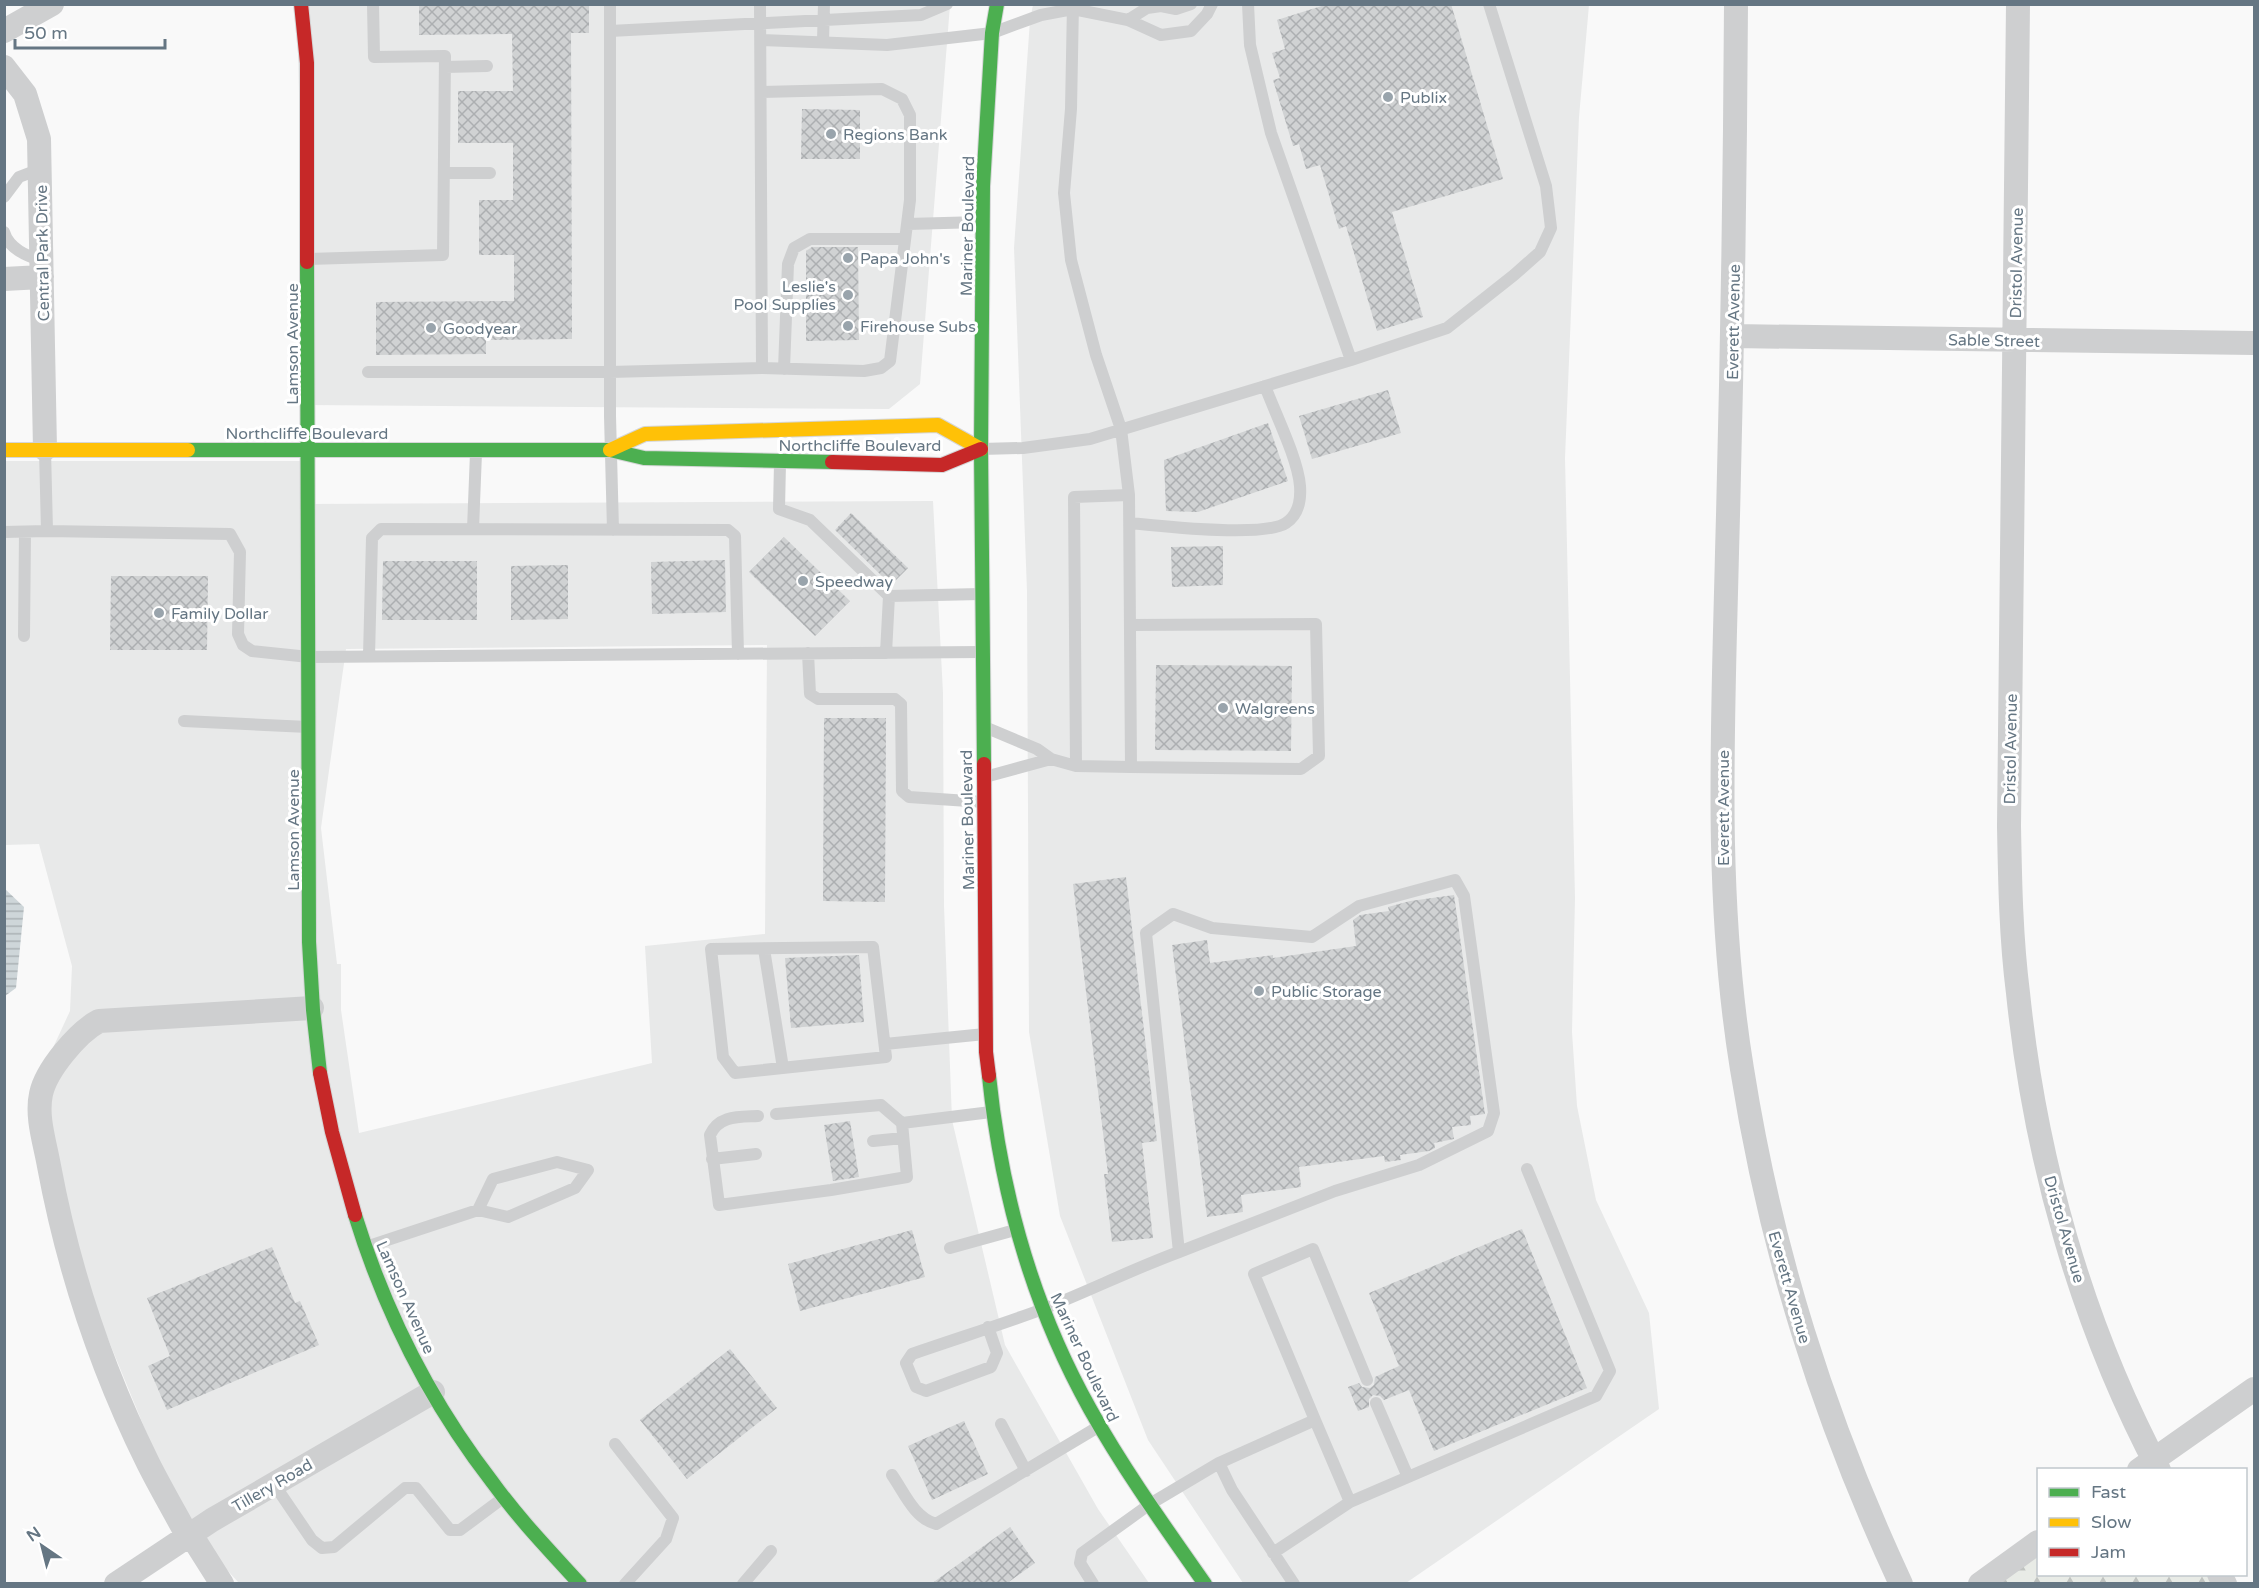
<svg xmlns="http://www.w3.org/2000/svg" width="2259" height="1588" font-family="'Varela Round',sans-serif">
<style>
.built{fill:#e8e9e9;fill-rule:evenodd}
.forest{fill:url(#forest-firs)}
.water{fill:url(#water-rules)}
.building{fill:url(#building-cross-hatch)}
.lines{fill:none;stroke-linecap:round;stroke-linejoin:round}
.fast-casing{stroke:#d5d6d7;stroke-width:16}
.slow-casing{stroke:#d5d6d7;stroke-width:16}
.jam-casing{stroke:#d5d6d7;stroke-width:16}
.lane{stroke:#cecfd0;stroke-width:12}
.street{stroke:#cecfd0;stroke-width:24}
.fast{stroke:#4caf50;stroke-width:14}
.slow{stroke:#ffc107;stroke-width:14}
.jam{stroke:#c62828;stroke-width:14}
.poi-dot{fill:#99a4ac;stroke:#fff;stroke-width:2}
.labels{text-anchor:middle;stroke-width:6;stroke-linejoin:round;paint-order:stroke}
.poi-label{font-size:16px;fill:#657683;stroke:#fff;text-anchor:start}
.street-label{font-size:16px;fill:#657683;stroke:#fff}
</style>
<defs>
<pattern id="forest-firs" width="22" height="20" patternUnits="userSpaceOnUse" patternTransform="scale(1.5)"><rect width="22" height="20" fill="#e8ebe6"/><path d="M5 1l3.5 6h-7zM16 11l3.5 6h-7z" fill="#c0c3c0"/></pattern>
<pattern id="water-rules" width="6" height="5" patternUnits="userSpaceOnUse" patternTransform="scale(1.5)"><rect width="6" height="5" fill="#ced6d9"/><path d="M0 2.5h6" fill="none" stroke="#abb2b5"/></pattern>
<pattern id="building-cross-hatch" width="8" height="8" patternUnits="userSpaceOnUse" patternTransform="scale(1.5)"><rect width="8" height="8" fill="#d0d2d3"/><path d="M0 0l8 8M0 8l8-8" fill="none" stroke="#acafb1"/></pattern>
</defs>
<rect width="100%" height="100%" fill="#f9f9f9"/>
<path class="built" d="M297 5H950L920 384 889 409 306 405Z
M1033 5H1589L1579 117 1565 458 1575 898 1572 1032 1577 1106 1596 1200 1649 1313 1659 1409 1406 1583H1243L1148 1440 1060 1216 1029 1032 1027 591 1014 248 1030 20Z
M5 461H305V504L933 501 943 693 944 906 952 1120 1005 1345 1098 1509 1149 1583H239L183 1522 40 1173 51 1052 70 1011 72 966 39 844 5 845ZM767 645 765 934 645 946 652 1063 359 1133 341 1010V964H337L321 828 346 649Z"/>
<path class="forest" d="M2038 1548V1574H2227L2232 1584H1989Z"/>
<path class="water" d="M4 888 24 907 16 988 5 996Z"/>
<path class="building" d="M419 4H589V33H571L572 339 486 340V354L376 355V302L514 301V255H479V200H513V143H458V91H513L512 34 419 35Z
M1328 4H1451L1503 179 1392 212 1423 317 1377 331 1346 226 1339 229 1320 165 1306 169 1299 144 1293 146 1273 80 1280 78 1272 53 1285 49 1277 20Z
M802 109 860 110V159H801Z
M812 247H858L859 340 806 341V251Z
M1388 390 1401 433 1312 459 1299 416Z
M1268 423 1288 481 1198 512 1166 511 1164 460Z
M851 513 908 568 891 585 835 530Z
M784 537 850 601 815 636 749 572Z
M1223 546V585L1172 587 1171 547Z
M725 560 726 612 652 614 651 562Z
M383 561H477V620H382Z
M568 565V619L511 620V566Z
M111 576H208L207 650H110Z
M1156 665 1292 666 1291 751 1155 750Z
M824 718H886L885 902 823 901Z
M1126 877 1157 1141 1142 1143 1153 1238 1112 1242 1104 1174H1108L1073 884Z
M1454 895 1485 1114 1470 1116 1471 1125 1452 1127 1454 1139 1434 1143 1435 1148 1429 1151 1400 1155 1401 1160 1385 1162 1384 1156 1299 1167 1301 1187 1241 1195 1243 1212 1207 1217 1172 945 1207 940 1210 963 1273 955V958L1356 946 1353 920 1360 915 1389 911 1388 907 1410 901Z
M859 955 864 1022 791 1028 785 958Z
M850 1121 859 1177 833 1181 824 1125Z
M1522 1229 1587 1388 1434 1451 1409 1390 1384 1400 1380 1396 1373 1395 1369 1399V1407L1358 1411 1348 1387 1359 1383 1362 1387 1370 1388 1374 1385 1375 1377 1399 1366 1369 1293Z
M912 1230 925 1277 800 1311 788 1264Z
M272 1247 295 1303 300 1301 319 1345 167 1410 148 1366 170 1356 147 1298Z
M730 1349 777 1408 687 1479 640 1420Z
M964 1421 988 1474 932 1500 908 1446Z
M1010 1527 1035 1563 1006 1584H931Z"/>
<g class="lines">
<g class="fast-casing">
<path id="fast" d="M307 262 309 942 313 1010 320 1073
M188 450H610L644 458 832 462
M984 764 981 449 983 186 992 33 997 4
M989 1076C1001 1193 1033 1307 1090 1409 1124 1470 1165 1527 1205 1584
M355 1215C385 1312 431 1403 493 1483 519 1519 550 1551 580 1584"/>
</g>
<g class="slow-casing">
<path id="slow" d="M4 450H188
M610 450 645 434 938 425 981 449"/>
</g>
<g class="jam-casing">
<path id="jam" d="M301 4 307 63V262
M832 462 942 465 981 449
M984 764 986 1052 989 1076
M320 1073 332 1132 355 1215"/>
</g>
<path class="lane" d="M610 4V416L613 530
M1248 4 1250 45 1271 133 1351 360
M1073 9 1128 20 1161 35 1191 31 1207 14 1212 4
M1128 20 1147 8 1161 6 1176 9 1191 4
M610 31 921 15 947 4
M761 40 887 45 992 33 1041 15 1073 9 1067 6
M823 41 824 4
M445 67 487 66
M761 92 882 89 902 99 910 115V200L890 361 881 368 864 371 762 368
M444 173H490
M4 197 19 177 40 169
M907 224 981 222
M4 232C9 249 27 256 42 261
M308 259 443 255 445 56 374 57 373 4
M784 369 788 264 794 248 810 239H905
M368 372H610L762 368 760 4
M981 449 1023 448 1090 439 1351 360 1447 328 1514 275 1540 252 1551 228 1546 186 1489 4
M780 463 779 509 810 520 889 596 886 653
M1130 523C1160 526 1263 538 1286 523 1298 515 1301 500 1300 486 1298 459 1275 413 1265 386
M473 529 476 453
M47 531 230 534 240 552 238 634 243 645 252 651 309 657 981 652
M4 532 47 531 45 450
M889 596 981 594
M1130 625 1316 624 1319 756 1301 769 1131 767
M24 636 25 532
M808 653 810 694 818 699H895L901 704 902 791 909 797 983 802
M369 656 372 538 381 529 728 530 735 536 738 654
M184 721 308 727
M987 728 1037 749 1051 759 1076 766 1074 497 1129 495 1121 429 1096 355 1071 260 1064 193 1071 109 1073 4
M1076 766 1131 767 1129 495
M985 777 1051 759
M873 947 886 1057 735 1073 723 1057 711 949Z
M764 949 783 1068
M885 1044 985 1034
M776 1114 881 1105 902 1123 991 1112
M758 1116C739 1117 719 1115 710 1135L719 1205 831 1190 907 1177 902 1123
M873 1141 903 1138
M712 1159 756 1154
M366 1247 478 1210 508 1217 575 1188 588 1170 557 1162 493 1179 478 1210
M950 1248 1015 1230
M988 1327 997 1353 991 1367 926 1391 916 1387 906 1363 912 1354C955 1339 1000 1325 1043 1309 1089 1291 1133 1269 1179 1252L1335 1191 1419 1165 1488 1131 1494 1113 1464 896 1455 880 1359 906 1312 937 1212 928 1173 914 1146 933 1179 1252
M1376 1403 1408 1477
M1315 1420 1254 1274 1313 1249 1367 1380
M1001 1424 1026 1471
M615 1444 673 1518 666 1539 625 1584
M1219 1463 1232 1490 1294 1584
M892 1475C904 1492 914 1518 936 1524L1098 1427
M274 1484 312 1540 322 1548 334 1547 405 1488H416L450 1530H460L503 1498
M1273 1553 1350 1502
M743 1584 771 1551
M1093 1584 1080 1563 1082 1553 1150 1504 1219 1463 1315 1420 1350 1502 1596 1396 1610 1371 1527 1169"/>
<path class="street" d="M1736 4C1735 188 1732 370 1727 553 1723 725 1714 898 1742 1069 1771 1252 1823 1416 1901 1584
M2018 4 2009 826C2010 882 2011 938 2018 993 2035 1158 2081 1323 2159 1470
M4 31 52 4
M4 67 25 94 39 139 45 449
M4 279 42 277
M1733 336 2254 343
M2139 1470 2254 1389
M2219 1574 2225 1584
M116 1584 212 1520 433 1392
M222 1584 193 1538 187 1535C174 1511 160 1487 148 1463 102 1370 68 1268 49 1166 45 1143 36 1117 41 1094 46 1070 78 1032 99 1021L312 1008
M1980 1584 2038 1542"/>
<use href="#fast" class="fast"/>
<use href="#slow" class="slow"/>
<use href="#jam" class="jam"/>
</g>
<g class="poi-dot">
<circle cx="1388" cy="97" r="6"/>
<circle cx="831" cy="134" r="6"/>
<circle cx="848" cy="258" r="6"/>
<circle cx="848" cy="295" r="6"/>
<circle cx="848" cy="326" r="6"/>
<circle cx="431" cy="328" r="6"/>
<circle cx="803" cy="581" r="6"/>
<circle cx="159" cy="613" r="6"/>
<circle cx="1223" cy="708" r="6"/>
<circle cx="1259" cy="991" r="6"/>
</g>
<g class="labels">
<g class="poi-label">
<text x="1400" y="103">Publix</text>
<text x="843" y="140">Regions Bank</text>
<text x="860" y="264">Papa John's</text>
<text x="836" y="292" text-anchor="end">Leslie's<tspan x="836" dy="18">Pool Supplies</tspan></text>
<text x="860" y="332">Firehouse Subs</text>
<text x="443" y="334">Goodyear</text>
<text x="815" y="587">Speedway</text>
<text x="171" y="619">Family Dollar</text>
<text x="1235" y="714">Walgreens</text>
<text x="1271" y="997">Public Storage</text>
</g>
<g class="street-label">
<text transform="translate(967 226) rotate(-89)" y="6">Mariner Boulevard</text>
<text transform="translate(42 253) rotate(-91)" y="6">Central Park Drive</text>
<text transform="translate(2016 263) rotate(-89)" y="6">Dristol Avenue</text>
<text transform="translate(1733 322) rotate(-89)" y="6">Everett Avenue</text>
<text transform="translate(1994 340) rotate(1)" y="6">Sable Street</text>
<text transform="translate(292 344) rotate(-90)" y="6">Lamson Avenue</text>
<text x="307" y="439">Northcliffe Boulevard</text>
<text x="860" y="451">Northcliffe Boulevard</text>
<text transform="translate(2010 749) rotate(-89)" y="6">Dristol Avenue</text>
<text transform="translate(1723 808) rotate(-90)" y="6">Everett Avenue</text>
<text transform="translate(967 820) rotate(-91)" y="6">Mariner Boulevard</text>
<text transform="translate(293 830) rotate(-90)" y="6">Lamson Avenue</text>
<text transform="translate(2065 1229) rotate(74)" y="6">Dristol Avenue</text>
<text transform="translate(1790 1287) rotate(74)" y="6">Everett Avenue</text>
<text transform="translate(406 1297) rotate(66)" y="6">Lamson Avenue</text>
<text transform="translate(1085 1357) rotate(65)" y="6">Mariner Boulevard</text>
<text transform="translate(272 1485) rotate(-30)" y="6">Tillery Road</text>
</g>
</g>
<rect width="2259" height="1588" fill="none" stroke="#657683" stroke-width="12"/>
<rect x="2037" y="1468" width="210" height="108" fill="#ffffff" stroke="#c1c8cd" stroke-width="1.5"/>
<rect x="2049" y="1488" width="30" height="9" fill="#4caf50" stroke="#c1c8cd" stroke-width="1.5"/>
<text x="2091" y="1498" font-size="18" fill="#657683">Fast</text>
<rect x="2049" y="1518" width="30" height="9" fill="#ffc107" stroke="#c1c8cd" stroke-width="1.5"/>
<text x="2091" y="1528" font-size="18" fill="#657683">Slow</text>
<rect x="2049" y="1548" width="30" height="9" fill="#c62828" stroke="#c1c8cd" stroke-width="1.5"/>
<text x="2091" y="1558" font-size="18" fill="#657683">Jam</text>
<g transform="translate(42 1546) rotate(325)" stroke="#ffffff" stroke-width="4.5" paint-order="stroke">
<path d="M0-4.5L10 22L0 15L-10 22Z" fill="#657683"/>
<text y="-9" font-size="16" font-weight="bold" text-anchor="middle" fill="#657683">N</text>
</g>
<path d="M15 39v9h150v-9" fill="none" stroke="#657683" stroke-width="3"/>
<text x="24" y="39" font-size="18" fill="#657683" stroke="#ffffff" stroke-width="4.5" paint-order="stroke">50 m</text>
</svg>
